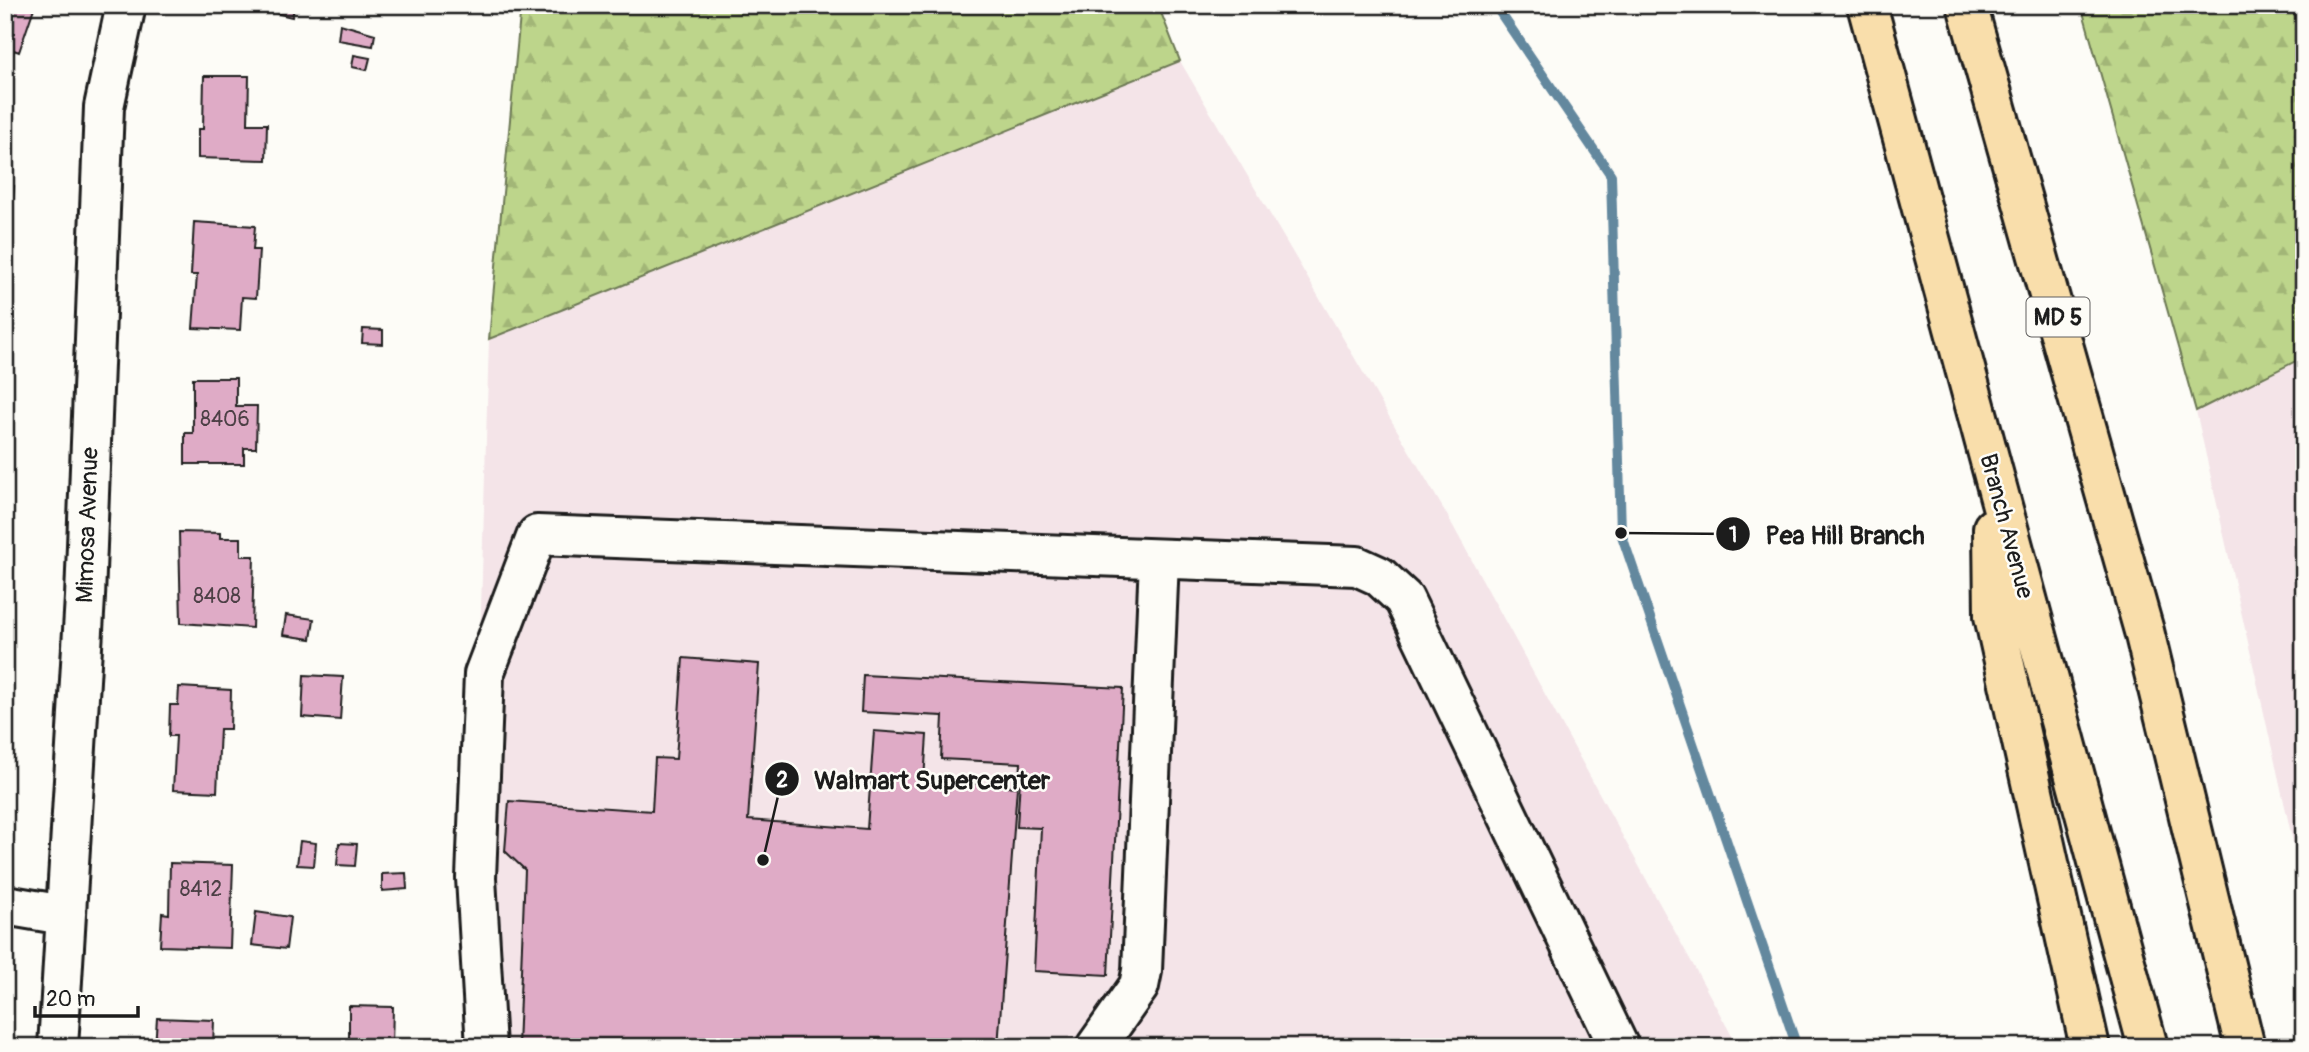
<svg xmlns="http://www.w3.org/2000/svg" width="2309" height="1052" font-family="Pangolin,sans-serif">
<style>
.built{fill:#f4e4e8}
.forest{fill:url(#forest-firs);stroke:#6c7854;stroke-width:2}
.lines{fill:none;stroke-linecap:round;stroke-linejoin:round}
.stream{stroke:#64889e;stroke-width:10}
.building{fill:#dfabc6;stroke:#1c1c1c;stroke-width:2}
.minor-casing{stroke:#1c1c1c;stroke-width:44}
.highway-casing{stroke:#1c1c1c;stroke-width:44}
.minor{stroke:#fdfcf7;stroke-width:38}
.highway{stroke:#f9deab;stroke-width:38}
.labels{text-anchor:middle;stroke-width:5;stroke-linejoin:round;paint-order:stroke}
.number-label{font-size:21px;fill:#4d4046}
.shield{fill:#fdfcf7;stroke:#605f5e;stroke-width:2}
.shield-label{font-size:23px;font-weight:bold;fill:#1c1c1c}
.street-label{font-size:24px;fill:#1c1c1c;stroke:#fdfcf7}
.leader{fill:none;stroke:#1c1c1c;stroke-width:2.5}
.callout-dot{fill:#1c1c1c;stroke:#fdfcf7;stroke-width:2.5}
.mark-label{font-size:21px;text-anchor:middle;font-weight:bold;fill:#fff}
.callout-label{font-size:26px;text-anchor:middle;font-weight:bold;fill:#1c1c1c;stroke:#fdfcf7;stroke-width:5;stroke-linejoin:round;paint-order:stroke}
</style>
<defs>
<pattern id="forest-firs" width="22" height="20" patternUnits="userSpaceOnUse" patternTransform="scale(1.75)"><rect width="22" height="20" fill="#bdd58b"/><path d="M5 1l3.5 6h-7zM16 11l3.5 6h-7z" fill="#a2b677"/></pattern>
</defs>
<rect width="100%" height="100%" fill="#fdfcf7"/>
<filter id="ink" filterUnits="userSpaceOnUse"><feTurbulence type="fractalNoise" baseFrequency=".0143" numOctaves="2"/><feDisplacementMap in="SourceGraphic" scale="14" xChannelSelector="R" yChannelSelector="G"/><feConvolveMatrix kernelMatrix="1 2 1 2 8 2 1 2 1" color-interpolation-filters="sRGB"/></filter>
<g filter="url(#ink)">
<path class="built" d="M1180 61 1447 515 1738 1047H468L489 339Z
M2304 357V891L2196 411Z"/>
<path class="forest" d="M521 5H1158L1180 61 489 339Z
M2081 5H2304V357L2196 411Z"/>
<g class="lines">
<path class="stream" d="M1495 5 1611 175 1621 533 1797 1047"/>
</g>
<path class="building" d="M5 5H35L19 52 14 50 7 70Z
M242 5H295L292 17Z
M340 24 375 34 373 46 338 40Z
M354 55 370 58 367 70 352 67Z
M204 76H249L248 124H267L266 160 198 158V129H203Z
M5 185 14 186 7 269H5Z
M194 222 255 226 253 250H259L256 298 242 297 240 330 193 328 197 275H191Z
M363 329 383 330V344L362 343Z
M193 378H236V406H257L256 448H244V464H185V433H193Z
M179 532 220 533V538H241V556H254L252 628 181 623Z
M286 615 314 619 311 639 283 635Z
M683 658 759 664 748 820 867 829 874 731 927 735 924 780 1017 787 998 1047H518L525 870 505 851 509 801 652 811 655 758 676 759Z
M304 675 343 677 340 720 302 717Z
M863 675 1123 688 1108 975 1034 971 1041 828 1017 827 1021 763 941 759 943 716 861 712Z
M179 687 231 690 230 729H220L217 792 173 790 176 736H169L170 705H178Z
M300 841 316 843 314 866 297 865Z
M339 843 357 844 355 866 337 865Z
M170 863 233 865 230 948 160 946 162 913 169 914Z
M406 873 407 889 382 891V874Z
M256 912 290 917 286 949 252 945Z
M349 1006 393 1007 392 1046H349Z
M157 1018 214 1020 213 1047H155Z"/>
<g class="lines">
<g class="minor-casing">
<path id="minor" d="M5 905 64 915
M58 1047 85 597 104 107 126 5
M486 1047 476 878 484 674 537 535 1357 566 1379 576 1404 599 1619 1047
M1096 1047 1139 986 1142 971 1159 559"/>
</g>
<g class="highway-casing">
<path id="highway" d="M1867 5 2148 1047
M1967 5 2144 631 2245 1047
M1993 528 1994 616 2090 1047"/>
</g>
<use href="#minor" class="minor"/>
<use href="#highway" class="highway"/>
</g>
</g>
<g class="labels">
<g class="number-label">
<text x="225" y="426">8406</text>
<text x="217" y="603">8408</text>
<text x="201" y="896">8412</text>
</g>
<rect class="shield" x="2026.5" y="297.5" width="63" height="39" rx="5"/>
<g class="shield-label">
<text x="2058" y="325">MD 5</text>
</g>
<g class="street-label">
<text transform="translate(87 525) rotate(-88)" y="8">Mimosa Avenue</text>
<text transform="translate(2007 526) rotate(75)" y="8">Branch Avenue</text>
</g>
</g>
<path class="leader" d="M1621 533L1733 534M763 860L782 779"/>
<g class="callout-dot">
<circle cx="1621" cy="533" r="7"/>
<circle cx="763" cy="860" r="7"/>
<circle cx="1733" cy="534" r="18"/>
<circle cx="782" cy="779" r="18"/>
</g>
<g class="mark-label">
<text x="1733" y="542">1</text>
<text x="782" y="787">2</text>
</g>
<g class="callout-label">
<text x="1845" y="544">Pea Hill Branch</text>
<text x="932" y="789">Walmart Supercenter</text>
</g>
<rect width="2309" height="1052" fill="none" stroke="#fdfcf7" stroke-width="28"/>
<rect x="14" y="14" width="2281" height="1024" fill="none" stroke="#1c1c1c" stroke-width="2.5" filter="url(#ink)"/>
<path d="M35 1006v10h103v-10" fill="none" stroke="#1c1c1c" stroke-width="3.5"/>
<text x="46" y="1006" font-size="21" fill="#1c1c1c" stroke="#fdfcf7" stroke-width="5" paint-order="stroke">20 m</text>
</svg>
